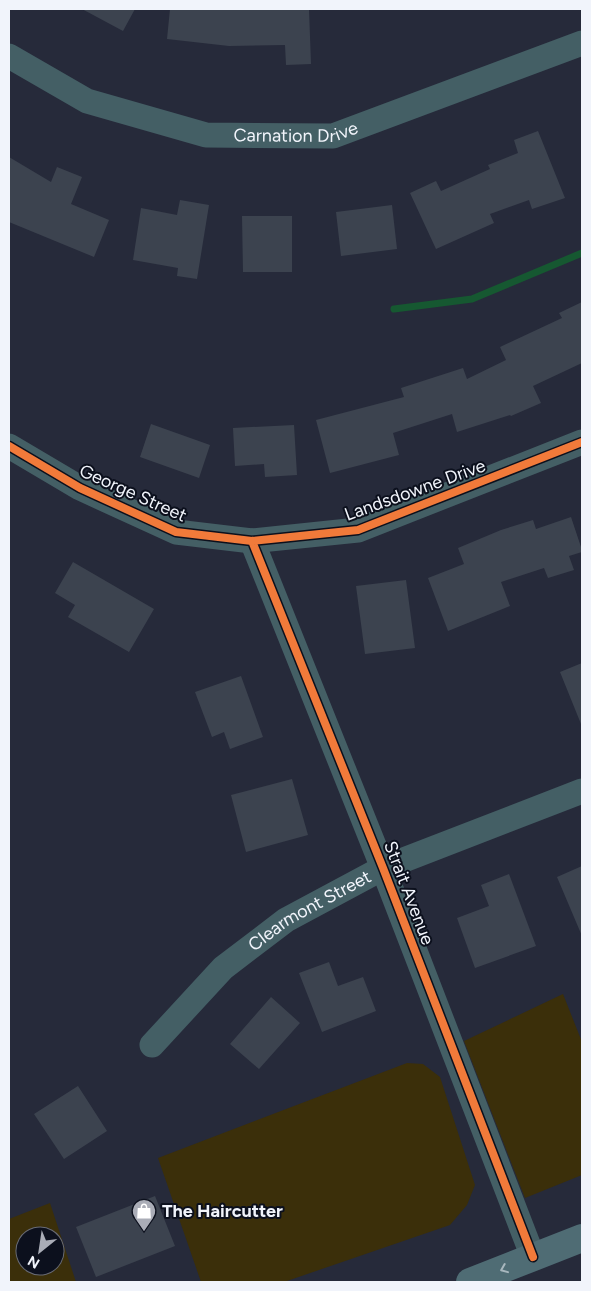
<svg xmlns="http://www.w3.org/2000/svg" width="591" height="1291" font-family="Figtree,sans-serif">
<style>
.green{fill:#3b2f0a;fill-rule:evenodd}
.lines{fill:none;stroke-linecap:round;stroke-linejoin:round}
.stream{stroke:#165831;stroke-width:7}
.building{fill:#3c434f}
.minor{stroke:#445f65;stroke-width:25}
.secondary{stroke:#4f6c74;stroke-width:28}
.cycleway-casing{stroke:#0c101d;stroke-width:11}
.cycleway{stroke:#f17a3a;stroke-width:8}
.oneway{stroke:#a8b7be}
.labels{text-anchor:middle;stroke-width:4;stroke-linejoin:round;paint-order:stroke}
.street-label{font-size:18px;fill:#f1f4fb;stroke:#0c101d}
.poi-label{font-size:18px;font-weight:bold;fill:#f1f4fb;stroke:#0c101d;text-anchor:start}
</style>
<rect width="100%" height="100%" fill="#262a3a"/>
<path class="green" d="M563 994 582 1042V1175L525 1198 464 1041Z
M407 1063 423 1064 440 1077 475 1185 467 1205 450 1225 284 1282H201L158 1158Z
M50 1203 76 1282H9V1219ZM25 1236H55V1266H25Z"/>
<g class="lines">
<path class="stream" d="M394 309 472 299 582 253"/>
</g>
<path class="building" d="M82 9H135L123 31Z
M170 9H309L311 64 286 65 285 45 229 46 167 39Z
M538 131 565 198 532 209 529 200 490 214 494 223 436 249 410 193 436 181 441 191 490 169 488 165 518 153 514 140Z
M9 157 51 182 57 167 82 177 71 204 109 220 94 257 9 222Z
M180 200 209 205 197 279 177 276 178 268 133 260 141 208 177 215Z
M392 205 397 249 341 256 336 212Z
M242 216H292V272H243Z
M582 302V363L533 386 541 403 511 416 510 415 457 432 452 414 393 433 399 455 330 473 316 420 404 397 401 388 463 368 467 379 506 360 500 347 562 318 559 313Z
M151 424 210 445 199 478 140 457Z
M294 425 297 475 265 477 264 464 235 466 233 428Z
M571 517 582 550V552L569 556 574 570 548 578 544 568 501 582 510 606 448 631 428 578 464 564 458 548 501 530 533 520 536 529Z
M73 562 154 609 129 652 68 617 75 605 55 593Z
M406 580 415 648 365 654 356 586Z
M582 663V724H581L560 672Z
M241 676 263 737 230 749 224 732 212 737 195 692Z
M292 779 308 835 246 852 231 795Z
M582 866V936L557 877Z
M509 874 536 946 475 968 457 918 489 906 481 885Z
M329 962 338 986 363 977 376 1011 322 1032 299 973Z
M271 997 300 1023 259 1069 230 1044Z
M78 1086 107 1131 64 1159 34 1114Z
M155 1196 175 1246 96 1277 76 1227Z"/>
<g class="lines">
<g class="minor">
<path id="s1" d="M9 56 87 101 206 135 333 136 582 43"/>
<path d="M9 446 80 488 176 532 252 541 358 530 582 442"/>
<path d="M252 541 383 868 533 1257"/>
<path id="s2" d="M152 1045 223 968 286 920 383 868 582 791"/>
</g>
<path class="secondary" d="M470 1282 582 1238"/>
<g class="cycleway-casing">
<path id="cycleway" d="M9 446 80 488 176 532 252 541 358 530 582 442
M252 541 383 868 533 1257"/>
</g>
<use href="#cycleway" class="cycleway"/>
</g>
<defs><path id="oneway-chevron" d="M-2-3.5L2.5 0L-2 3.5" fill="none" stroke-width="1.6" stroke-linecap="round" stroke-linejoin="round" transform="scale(1.25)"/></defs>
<use class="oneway" href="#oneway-chevron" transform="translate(504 1269) rotate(158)"/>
<defs>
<g id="shop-pin" transform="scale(1.25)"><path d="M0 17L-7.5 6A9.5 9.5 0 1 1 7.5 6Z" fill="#aaadb7" stroke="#0c101d"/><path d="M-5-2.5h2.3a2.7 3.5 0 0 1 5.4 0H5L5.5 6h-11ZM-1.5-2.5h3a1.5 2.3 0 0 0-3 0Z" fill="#fff"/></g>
</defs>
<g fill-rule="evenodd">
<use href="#shop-pin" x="144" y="1211"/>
</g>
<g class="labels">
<g class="street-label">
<text dy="6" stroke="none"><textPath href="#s1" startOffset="304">Carnation Drive</textPath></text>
<text transform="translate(415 490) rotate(-20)" y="6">Landsdowne Drive</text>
<text transform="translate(133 493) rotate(24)" y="6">George Street</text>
<text transform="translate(409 893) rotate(69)" y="6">Strait Avenue</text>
<text dy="6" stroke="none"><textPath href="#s2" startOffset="209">Clearmont Street</textPath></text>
</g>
<g class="poi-label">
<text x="162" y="1217">The Haircutter</text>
</g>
</g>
<rect width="591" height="1291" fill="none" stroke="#f1f4fb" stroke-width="20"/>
<g transform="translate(40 1251) rotate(210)"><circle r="24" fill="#0c101d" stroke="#686b76"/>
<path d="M0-4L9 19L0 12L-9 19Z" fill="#aaadb7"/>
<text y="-8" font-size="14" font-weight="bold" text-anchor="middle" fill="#f1f4fb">N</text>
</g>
</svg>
